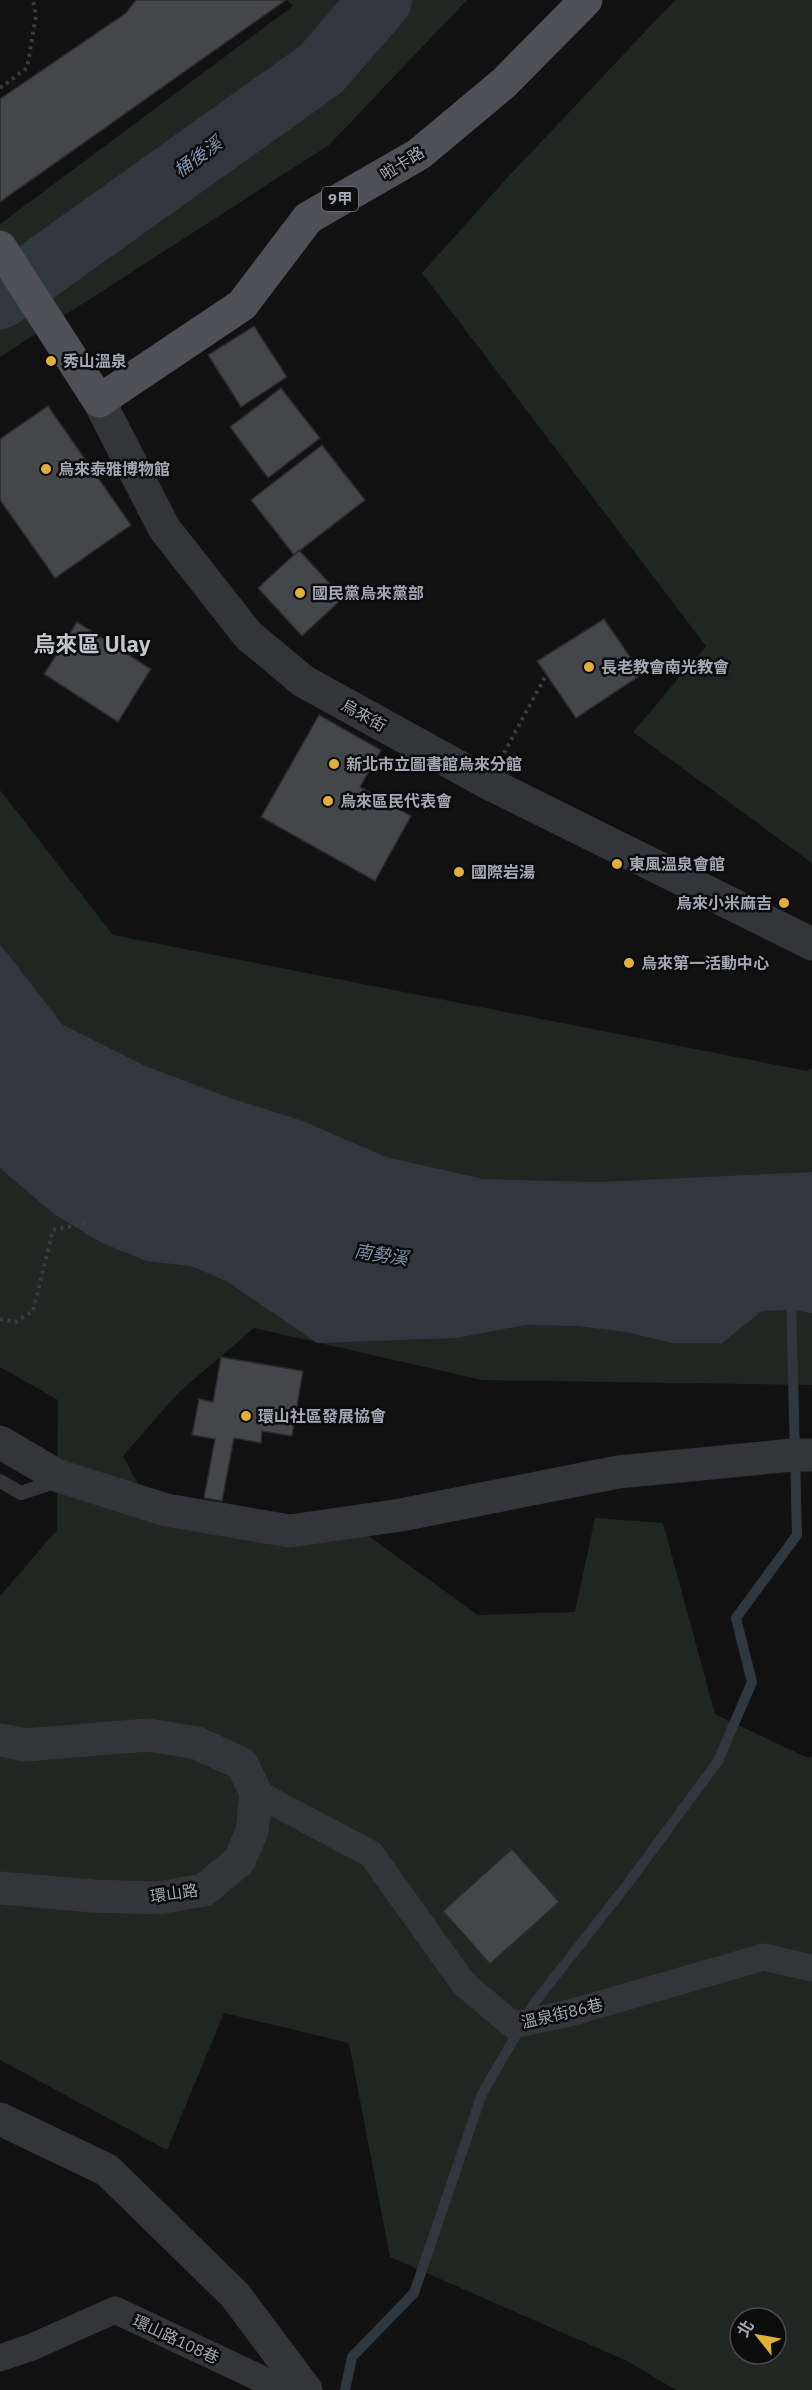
<svg xmlns="http://www.w3.org/2000/svg" width="812" height="2390" font-family="'IBM Plex Sans','Noto Sans TC',sans-serif">
<style>
.green{fill:#202621;fill-rule:evenodd}
.water{fill:#30373d}
.lines{fill:none;stroke-linecap:round;stroke-linejoin:round}
.stream{stroke:#30373d;stroke-width:10}
.river{stroke:#30373d;stroke-width:62}
.building{fill:#45464a;stroke:#2b2b2e;stroke-width:1.5}
.path{stroke:#3a3c40;stroke-width:4;stroke-dasharray:3 4.5;stroke-linecap:butt}
.service{stroke:#343539;stroke-width:14}
.minor{stroke:#343539;stroke-width:27}
.tertiary{stroke:#343539;stroke-width:33}
.primary{stroke:#4f5056;stroke-width:33}
.poi-dot{fill:#e0b03b;stroke:#0c0c0d;stroke-width:2}
.labels{text-anchor:middle;stroke-width:5;stroke-linejoin:round;paint-order:stroke}
.shield{fill:#0c0c0d;stroke:#767880;stroke-width:1.5}
.shield-label{font-size:15px;font-weight:bold;fill:#a4a7b2}
.street-label{font-size:16px;fill:#a4a7b2;stroke:#0c0c0d}
.poi-label{font-size:16px;font-weight:bold;fill:#a4a7b2;stroke:#0c0c0d;text-anchor:start}
.water-label{font-size:18px;font-style:italic;fill:#7d93aa;stroke:#0c0c0d}
.district-label{font-size:22px;font-weight:bold;fill:#c4c6ce;stroke:#0c0c0d}
</style>
<rect width="100%" height="100%" fill="#111112"/>
<path class="green" d="M287 0H467L329 145 0 357V224L293 6Z
M675 0H812V863L633 732 706 646 422 273 507 178Z
M0 790 113 935 807 1071 812 1068V1385L482 1380 254 1328 178 1393 123 1456 155 1517 349 1522 478 1615 575 1612 595 1518 663 1523 715 1714 808 1758 812 1756V2390H676L627 2361 390 2257 349 2043 224 2013 167 2150 0 2060V1596L57 1530 58 1400 0 1367ZM740 2318H776V2354H740Z"/>
<path class="water" d="M0 944 63 1025 145 1066 230 1098 303 1121 386 1157 483 1179 599 1182 812 1172V1313L793 1310 762 1311 722 1343H672L626 1332 577 1326 525 1325 457 1338 317 1343 228 1282 191 1266 146 1261 100 1242 54 1214 0 1168Z"/>
<g class="lines">
<path class="stream" d="M345 2390 352 2357 414 2293 482 2094 535 2002 629 1882 718 1761 752 1682 736 1618 797 1535 791 1297"/>
<path class="river" d="M0 298 321 69 381 0"/>
</g>
<path class="building" d="M136 0H286L0 202V99L126 13Z
M254 326 287 377 241 407 208 355Z
M281 388 320 438 268 478 230 427Z
M48 406 131 525 55 578 0 500V439Z
M322 445 365 500 294 555 251 500Z
M299 550 343 598 302 636 258 588Z
M604 619 642 674 576 718 537 661Z
M77 622 151 669 118 722 44 674Z
M319 715 381 750 360 787 411 816 375 881 261 817Z
M221 1357 303 1371 292 1436 262 1431 261 1443 234 1438 222 1501 204 1498 215 1439 192 1435 199 1399 213 1402Z
M512 1849 559 1902 490 1964 443 1911Z"/>
<g class="lines">
<path class="path" d="M0 88 27 68 36 16 33 0
M504 753 546 675
M0 1319 15 1322 33 1311 53 1230 90 1222"/>
<path class="service" d="M0 1481 21 1493 60 1480"/>
<path class="minor" d="M256 1793 371 1854 464 1984 513 2025 566 2014 764 1957 812 1968
M0 2358 32 2347 115 2310 285 2390"/>
<path class="tertiary" d="M99 401 164 528 248 635 303 681 488 783 812 944
M0 1442 56 1475 166 1510 290 1531 401 1515 618 1472 793 1455H812
M0 1740 25 1745 148 1735 197 1743 242 1764 256 1793 252 1831 239 1861 204 1890 158 1898 93 1896 0 1888
M0 2119 107 2170 235 2295 306 2390"/>
<path class="primary" d="M0 247 99 401 242 305 308 218 419 154 504 83 586 0"/>
</g>
<g class="poi-dot">
<circle cx="51" cy="361" r="6"/>
<circle cx="46" cy="469" r="6"/>
<circle cx="300" cy="593" r="6"/>
<circle cx="589" cy="667" r="6"/>
<circle cx="334" cy="764" r="6"/>
<circle cx="328" cy="801" r="6"/>
<circle cx="617" cy="864" r="6"/>
<circle cx="459" cy="872" r="6"/>
<circle cx="784" cy="903" r="6"/>
<circle cx="629" cy="963" r="6"/>
<circle cx="246" cy="1416" r="6"/>
</g>
<g class="labels">
<rect class="shield" x="322" y="187" width="36" height="24" rx="4.5"/>
<g class="shield-label">
<text x="340" y="204">9甲</text>
</g>
<g class="street-label">
<text transform="translate(402 163) rotate(-32)" y="6">啦卡路</text>
<text transform="translate(364 715) rotate(29)" y="6">烏來街</text>
<text transform="translate(174 1893) rotate(-8)" y="6">環山路</text>
<text transform="translate(562 2013) rotate(-13)" y="6">溫泉街86巷</text>
<text transform="translate(176 2339) rotate(25)" y="6">環山路108巷</text>
</g>
<g class="poi-label">
<text x="63" y="367">秀山溫泉</text>
<text x="58" y="475">烏來泰雅博物館</text>
<text x="312" y="599">國民黨烏來黨部</text>
<text x="601" y="673">長老教會南光教會</text>
<text x="346" y="770">新北市立圖書館烏來分館</text>
<text x="340" y="807">烏來區民代表會</text>
<text x="629" y="870">東風溫泉會館</text>
<text x="471" y="878">國際岩湯</text>
<text x="772" y="909" text-anchor="end">烏來小米麻吉</text>
<text x="641" y="969">烏來第一活動中心</text>
<text x="258" y="1422">環山社區發展協會</text>
</g>
<g class="water-label">
<text transform="translate(198 157) rotate(-36)" y="6">桶後溪</text>
<text transform="translate(381 1255) rotate(9)" y="6">南勢溪</text>
</g>
<g class="district-label">
<text x="92" y="652">烏來區 Ulay</text>
</g>
</g>
<g transform="translate(758 2336) rotate(301)"><circle r="28" fill="#0c0c0d" stroke="#494a4f" stroke-width="1.5"/>
<path d="M0-4.5L10 22L0 15L-10 22Z" fill="#e0b03b"/>
<text y="-9" font-size="16" font-weight="bold" text-anchor="middle" fill="#a4a7b2">北</text>
</g>
</svg>
